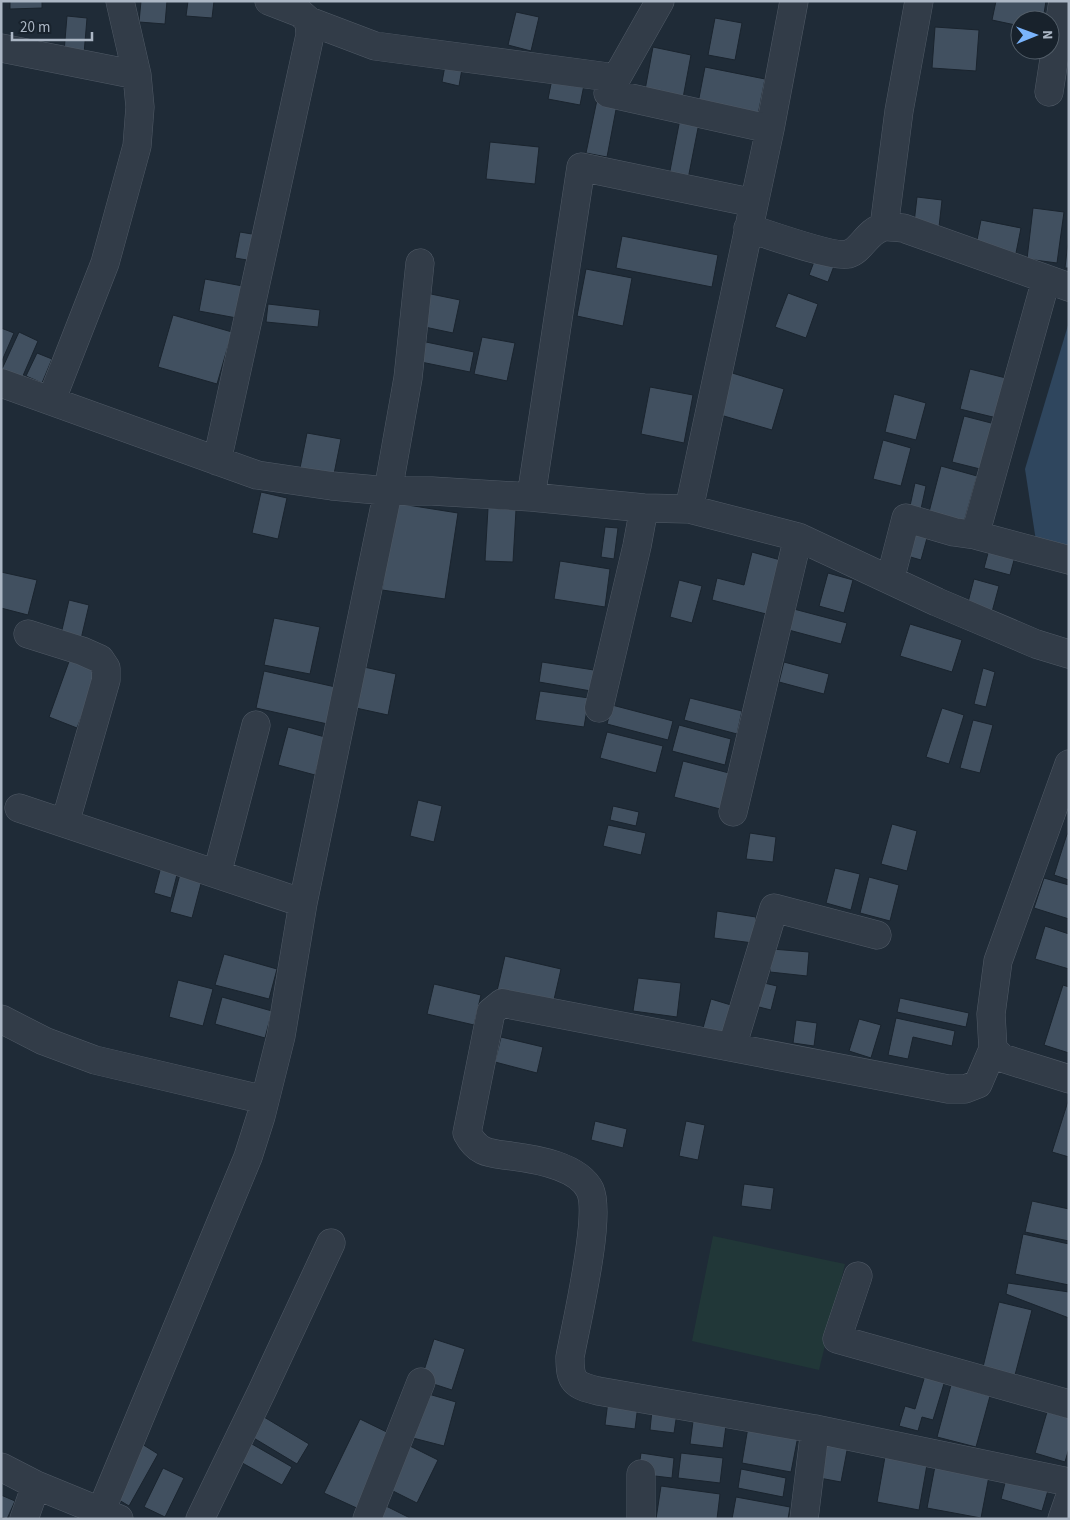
<svg xmlns="http://www.w3.org/2000/svg" width="1070" height="1520" font-family="'Source Sans 3',sans-serif">
<style>
.green{fill:#213738}
.water{fill:#2f465e}
.building{fill:#415060;stroke:#1a242e}
.lines{fill:none;stroke-linecap:round;stroke-linejoin:round}
.minor-casing{stroke:#505a66;stroke-width:29}
.minor{stroke:#323c48;stroke-width:28}
</style>
<rect width="100%" height="100%" fill="#1f2b37"/>
<path class="green" d="M713 1236 845 1264 819 1370 692 1341Z"/>
<path class="water" d="M1069 322V548L1036 541 1025 469Z"/>
<path class="building" d="M10 1H42V8L10 9Z
M141 1H167L165 24 139 22Z
M188 1H214L212 18 186 16Z
M996 1H1046L1043 20H1020V26L992 20Z
M516 12 539 17 531 51 508 45Z
M67 16 87 18 84 54 64 52Z
M715 18 742 23 735 60 708 55Z
M935 27 979 30 976 71 932 68Z
M653 47 691 55 683 98 645 90Z
M446 60 463 63 459 86 442 82Z
M705 67 765 79 758 115 698 103Z
M552 79 584 85 580 105 548 99Z
M598 95 618 99 607 157 586 153Z
M680 119 699 123 688 179 669 176Z
M490 142 539 147 535 184 486 179Z
M917 197 942 200 939 227 914 223Z
M1033 208 1064 212 1057 263 1027 259Z
M981 220 1021 228 1015 258 975 250Z
M240 232 258 235 253 261 235 258Z
M1069 233V268H1065Z
M622 236 718 255 712 287 616 268Z
M818 251 837 258 828 282 809 275Z
M586 269 632 278 623 326 577 316Z
M205 279 248 287 242 319 199 311Z
M426 293 460 300 453 333 420 326Z
M788 293 818 304 806 338 775 327Z
M268 304 320 310 318 327 266 322Z
M173 315 232 332 217 384 158 367Z
M1 328 14 333 1 363Z
M19 332 38 341 22 378 2 369Z
M482 337 515 343 507 381 474 374Z
M426 342 474 352 470 372 421 362Z
M37 353 52 359 42 383 26 376Z
M970 369 1010 379 1001 419 960 409Z
M729 372 784 389 772 430 717 414Z
M650 387 693 395 684 443 641 434Z
M894 394 926 403 916 440 885 432Z
M964 416 995 424 984 470 952 462Z
M307 433 341 439 334 474 300 468Z
M883 440 911 448 901 486 873 479Z
M941 466 977 476 964 522 929 512Z
M915 483 926 486 921 509 910 506Z
M261 492 287 498 278 539 252 533Z
M395 503 458 513 445 599 382 590Z
M488 508 516 510 513 562 485 561Z
M605 527 618 528 614 559 601 557Z
M914 534 927 538 921 560 907 556Z
M991 542 1017 549 1010 575 984 568Z
M752 552 784 561 770 615 712 600 717 578 744 585Z
M560 561 610 569 605 607 554 599Z
M1 572 37 580 28 615 1 608Z
M828 573 853 580 844 613 819 606Z
M974 579 999 586 992 612 967 606Z
M679 580 702 586 692 623 670 617Z
M69 600 89 605 81 639 61 634Z
M790 608 847 623 841 644 785 629Z
M274 618 320 627 310 674 264 665Z
M910 624 962 640 952 672 900 656Z
M71 656 100 667 77 728 49 717Z
M542 662 594 670 591 691 539 682Z
M784 662 829 674 824 694 779 682Z
M364 667 396 674 388 715 356 708Z
M983 668 995 672 986 707 974 704Z
M264 671 340 688 332 725 256 708Z
M540 691 589 698 584 727 535 720Z
M690 698 742 711 737 734 684 720Z
M612 705 673 721 668 740 607 724Z
M942 708 964 715 949 764 926 757Z
M973 720 993 725 980 773 960 768Z
M679 725 731 739 725 765 672 751Z
M288 727 325 737 315 775 278 765Z
M607 732 663 746 656 773 600 758Z
M683 761 729 773 720 809 674 797Z
M418 800 442 806 434 842 410 836Z
M613 806 639 812 636 826 610 820Z
M892 824 917 831 907 871 881 864Z
M608 825 646 833 641 855 603 846Z
M750 833 776 837 773 862 746 859Z
M1067 834H1069V880L1054 875Z
M162 863 179 867 171 898 154 893Z
M835 868 860 874 851 910 826 903Z
M180 874 202 880 192 918 170 912Z
M869 877 899 885 890 921 860 913Z
M1044 878 1069 885V919L1034 908Z
M717 911 756 917 753 943 714 938Z
M1045 926 1069 934V969L1035 959Z
M772 949 809 952 807 976 770 972Z
M224 954 277 969 269 999 215 985Z
M505 956 561 969 553 1004 497 991Z
M638 978 681 983 677 1017 633 1011Z
M178 980 213 989 203 1026 169 1017Z
M760 982 777 986 771 1010 755 1006Z
M434 984 481 995 474 1025 427 1014Z
M1063 985 1069 987V1053L1044 1045Z
M222 997 272 1011 265 1038 215 1024Z
M900 998 969 1013 966 1027 897 1012Z
M711 999 731 1005 724 1034 703 1028Z
M896 1018 955 1031 952 1046 913 1037 908 1059 888 1055Z
M859 1019 881 1025 871 1058 849 1051Z
M796 1020 817 1023 814 1046 793 1043Z
M501 1037 543 1047 537 1073 495 1062Z
M1069 1098V1157L1052 1152Z
M595 1121 627 1129 623 1148 591 1140Z
M686 1121 705 1125 698 1160 679 1156Z
M744 1184 774 1188 771 1210 741 1206Z
M1032 1201 1069 1209V1241L1025 1232Z
M1023 1234 1069 1244V1285L1015 1274Z
M1008 1283 1069 1292V1318L1006 1294Z
M999 1302 1032 1310 1015 1375 983 1367Z
M434 1339 465 1349 452 1390 421 1380Z
M926 1372 946 1377 933 1420 922 1417 918 1431 899 1426 905 1406 915 1409Z
M951 1385 990 1396 976 1447 937 1437Z
M425 1393 456 1402 444 1446 413 1438Z
M608 1401 638 1405 635 1429 605 1425Z
M652 1410 677 1413 674 1433 650 1430Z
M1047 1412 1069 1418V1448L1065 1462 1035 1453Z
M259 1414 309 1444 297 1464 247 1434Z
M694 1414 727 1418 723 1448 690 1444Z
M360 1419 397 1437 361 1510 324 1493Z
M748 1427 798 1436 791 1472 742 1463Z
M822 1435 849 1440 841 1482 814 1477Z
M245 1440 292 1467 282 1485 235 1459Z
M142 1444 158 1454 129 1506 114 1497Z
M408 1445 438 1460 417 1503 387 1488Z
M886 1451 928 1459 919 1510 877 1502Z
M641 1453 674 1458 672 1478 638 1474Z
M681 1453 723 1458 720 1483 678 1478Z
M936 1461 990 1471 981 1518 927 1508Z
M163 1468 184 1478 165 1517 144 1507Z
M741 1469 786 1478 783 1497 738 1488Z
M1007 1475 1049 1487 1042 1511 1001 1499Z
M661 1486 720 1494 717 1519H656Z
M1 1495 15 1501 7 1519 1 1517Z
M736 1497 790 1507 788 1519H732Z
M380 1503 410 1518 409 1519H372Z"/>
<g class="lines">
<g class="minor-casing">
<path id="minor" d="M660 1 608 93 770 129
M309 21 375 46 616 78
M1 48 137 75
M1049 92 1063 1
M884 227 899 111 919 1
M748 228C767 234 833 258 848 254 861 251 868 230 884 227 890 226 898 228 903 228L1069 287
M1046 280 975 535 1069 560
M1 383 257 475 332 486 388 491H432L531 497 644 508 689 509 798 537 937 602 1036 644 1069 654
M51 401 105 263 137 146 140 107 137 75 120 1
M217 461 310 35 309 21 300 13 269 1
M531 497 581 167 754 203
M689 509 770 129 794 1
M890 580 906 518 954 532 975 535
M28 634 82 651 100 659 106 668V680L65 823
M599 708 637 546 644 508
M1069 764 998 961 991 1014 993 1049 1002 1058 1069 1079
M19 808 303 903
M733 812 798 537
M217 874 256 725
M1 1019 44 1041 95 1060 265 1100
M732 1047 774 908 877 935
M993 1049 978 1084 965 1089H948L502 1003 491 1012 467 1133C478 1154 490 1153 511 1156 535 1159 578 1166 590 1190 602 1216 576 1324 570 1357 570 1382 574 1385 598 1391L815 1429 1069 1482
M858 1276 837 1339 1069 1404
M1 1467 36 1485 119 1519
M641 1474V1519
M101 1511 248 1157 261 1116 281 1036 303 903 388 491 408 378 420 263
M24 1519 36 1485
M200 1519 262 1391 331 1243
M367 1519 421 1382
M804 1519 815 1429
M1062 1519 1069 1499"/>
</g>
<use href="#minor" class="minor"/>
</g>
<rect width="1070" height="1520" fill="none" stroke="#acb7c5" stroke-width="5"/>
<g transform="translate(1035 35) rotate(89)"><circle r="24" fill="#18222c" stroke="#535e69"/>
<path d="M0-4L9 19L0 12L-9 19Z" fill="#7ab4fc"/>
<text y="-8" font-size="14" font-weight="bold" text-anchor="middle" fill="#acb7c5">N</text>
</g>
<path d="M12 32v8h80v-8" fill="none" stroke="#acb7c5" stroke-width="2.5"/>
<text x="20" y="32" font-size="15" fill="#acb7c5" stroke="#18222c" stroke-width="4" paint-order="stroke">20 m</text>
</svg>
